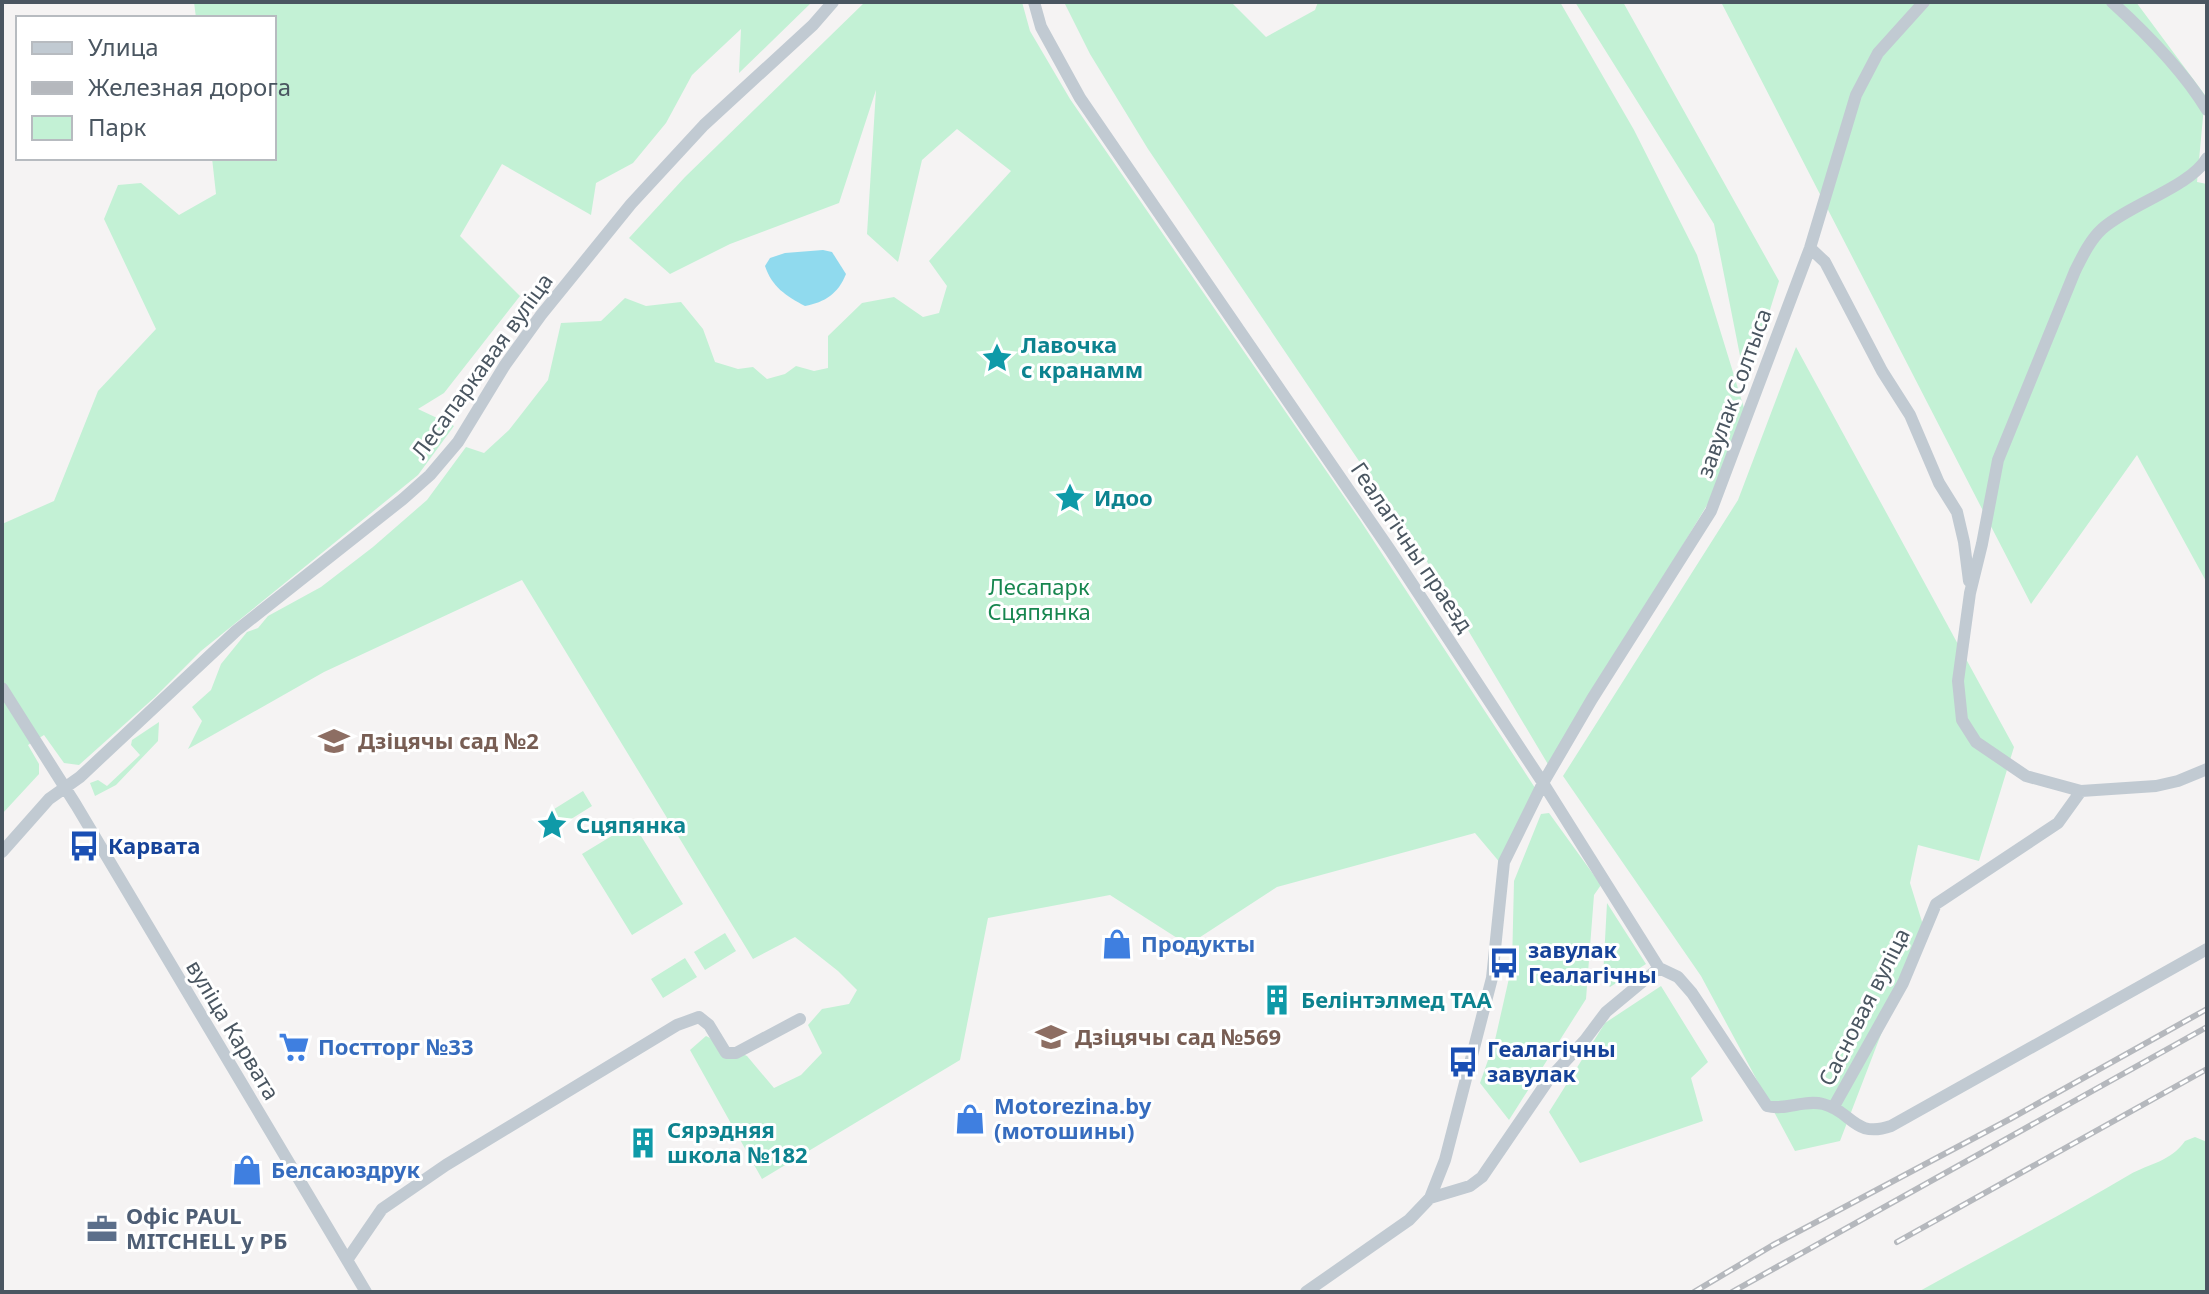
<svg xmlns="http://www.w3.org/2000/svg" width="2209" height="1294" font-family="'Noto Sans',sans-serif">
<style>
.green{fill:#c3f1d5}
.water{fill:#90daee}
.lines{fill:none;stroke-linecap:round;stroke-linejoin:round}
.minor{stroke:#c1cad2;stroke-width:12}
.rail-casing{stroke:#b5b8bd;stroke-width:6}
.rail{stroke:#fff;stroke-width:3;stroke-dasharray:9;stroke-linecap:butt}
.labels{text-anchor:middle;stroke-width:6;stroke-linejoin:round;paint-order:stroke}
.culture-label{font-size:22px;font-weight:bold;fill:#0d838f;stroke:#fff;text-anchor:start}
.street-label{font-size:22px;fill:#4a5661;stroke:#fff}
.park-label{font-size:22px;fill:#17864f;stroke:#fff}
.education-label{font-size:22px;font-weight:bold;fill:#785e54;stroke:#fff;text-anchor:start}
.transit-label{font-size:22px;font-weight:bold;fill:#164399;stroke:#fff;text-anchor:start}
.shop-label{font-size:22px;font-weight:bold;fill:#366cbe;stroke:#fff;text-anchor:start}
.service-label{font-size:22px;font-weight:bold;fill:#4e5e75;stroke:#fff;text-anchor:start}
</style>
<rect width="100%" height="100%" fill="#f5f3f3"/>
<path class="green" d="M194 2H812L739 73 741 29 692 75 666 123 633 163 596 183 591 215 502 164 460 236 520 296 444 393 418 409 454 426 418 475 201 651 155 697 79 765 64 763 44 735 28 745 39 764V774L2 814V524L54 501 98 391 156 329 104 219 118 185 141 183 179 215 216 194 212 158H274V18H196Z
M865 2H1022L1030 31 1070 99 1360 520 1539 794 1511 851 1507 871 1475 833 1277 887 1188 945 1110 895 988 918 960 1060 762 1179 690 1050 706 1036 747 1056 774 1088 801 1075 822 1053 808 1025 822 1009 849 1004 857 990 838 971 795 937 753 959 522 580 324 672 188 749 202 721 192 707 211 690 221 664 247 632 258 628 268 616 321 587 373 547 427 500 466 447 484 453 509 430 548 380 561 323 601 321 625 298 646 306 681 302 703 329 715 362 738 369 753 367 767 379 785 374 796 366 814 371 828 368V336L862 303 894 297 923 317 939 313 947 286 929 261 1011 171 957 129 922 160 898 262 867 234 876 90 839 203 730 244 670 274 629 238 685 177Z
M1064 2H1231L1266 37 1315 10 1318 2H1560L1634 130 1697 255 1748 421 1718 487 1549 766 1428 563 1148 149 1090 54Z
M1575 2H1623L1779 281 1746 386 1714 224Z
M1721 2H2136L2205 95 2197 182 2207 184V583L2137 455 2031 604Z
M1796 347 2014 747 1979 861 1918 845 1910 883 1923 925 1840 1141 1795 1151 1701 976 1563 776 1738 500Z
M159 722 158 741 116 785 95 796 90 783 98 780 107 786 140 755 131 745 132 740Z
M583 791 592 806 560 826 551 811Z
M1549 813 1601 885 1594 895 1586 999 1509 1120 1480 1083 1495 1040 1512 965 1514 881 1541 814Z
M633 823 683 904 632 935 582 854Z
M1607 903 1646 964 1610 987 1603 977Z
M725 933 736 951 705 970 694 952Z
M685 958 697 977 663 998 651 979Z
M1661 986 1708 1062 1691 1078 1703 1121 1580 1163 1549 1112 1605 1023Z
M2195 1137 2207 1142V1292H1918C1988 1253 2060 1216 2129 1175 2150 1163 2170 1162 2185 1141Z"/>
<path class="water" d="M823 250 832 252 846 274C838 294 825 302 805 306 786 296 772 287 765 266L770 258 785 253Z"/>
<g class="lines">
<path class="minor" d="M1034 2 1041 27 1080 98 1390 550 1543 783 1659 968 1678 977 1692 993 1767 1106C1785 1111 1805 1099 1823 1104 1852 1111 1854 1139 1891 1126L2207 949
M2112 2C2146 33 2183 70 2207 110
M2207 158C2190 187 2130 204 2102 229 2090 240 2082 257 2075 271L1998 460 1982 544 1970 593 1958 681 1962 720 1976 742 2026 776 2081 791 2156 786 2178 781 2207 769
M1810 248 1825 262 1882 371 1910 415 1939 483 1957 512 1964 542 1969 581
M2 688 76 805 366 1292
M2 852 49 799 80 777 236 631 403 499 430 475 458 442 505 365 541 315 631 204 704 125 813 25 833 2
M1833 1108 1903 983 1936 904 2058 823 2081 791
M1430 1198 1470 1186 1482 1177 1549 1079 1585 1040 1606 1012 1659 968
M347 1260 382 1209 446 1165 677 1025 699 1017 709 1025 726 1053H736L800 1019
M1306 1292 1409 1220 1430 1198 1445 1160 1492 978 1504 862 1543 783 1592 699 1711 511 1810 248 1856 95 1878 53 1924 2"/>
<g class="rail-casing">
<path id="rail" d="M1897 1242 2207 1069
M1694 1292 1773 1245 2010 1119 2207 1009
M1732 1292 2207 1027"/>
</g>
<use href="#rail" class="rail"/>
</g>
<defs>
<g id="sight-bare" transform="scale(2.4)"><path d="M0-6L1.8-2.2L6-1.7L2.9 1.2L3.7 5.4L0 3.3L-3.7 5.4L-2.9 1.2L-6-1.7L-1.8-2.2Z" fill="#0f9aa8" stroke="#fff" stroke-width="2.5" paint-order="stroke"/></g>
<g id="school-bare" transform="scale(2.4)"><path d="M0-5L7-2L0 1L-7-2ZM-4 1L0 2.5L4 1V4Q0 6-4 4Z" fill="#8d6e63" stroke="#fff" stroke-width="2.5" paint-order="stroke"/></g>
<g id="bus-bare" transform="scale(2.4)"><path d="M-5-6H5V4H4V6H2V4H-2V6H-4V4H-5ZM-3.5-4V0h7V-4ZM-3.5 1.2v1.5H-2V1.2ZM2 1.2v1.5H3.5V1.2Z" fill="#1a4fb4" stroke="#fff" stroke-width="2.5" paint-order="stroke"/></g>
<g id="shop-bare" transform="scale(2.4)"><path d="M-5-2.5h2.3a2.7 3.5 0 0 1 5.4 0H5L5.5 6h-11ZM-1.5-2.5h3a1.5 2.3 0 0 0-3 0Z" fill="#3f7fe0" stroke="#fff" stroke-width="2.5" paint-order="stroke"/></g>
<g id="building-bare" transform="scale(2.4)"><path d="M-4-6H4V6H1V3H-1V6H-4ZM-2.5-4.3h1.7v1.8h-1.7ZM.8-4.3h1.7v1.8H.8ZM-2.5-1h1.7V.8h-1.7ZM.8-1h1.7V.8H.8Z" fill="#0f9aa8" stroke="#fff" stroke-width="2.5" paint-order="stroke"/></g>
<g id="supermarket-bare" transform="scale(2.4)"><path d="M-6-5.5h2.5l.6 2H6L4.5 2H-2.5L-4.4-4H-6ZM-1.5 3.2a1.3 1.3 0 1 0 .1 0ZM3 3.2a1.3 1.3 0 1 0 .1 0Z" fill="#3f7fe0" stroke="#fff" stroke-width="2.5" paint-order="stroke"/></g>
<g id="office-bare" transform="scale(2.4)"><path d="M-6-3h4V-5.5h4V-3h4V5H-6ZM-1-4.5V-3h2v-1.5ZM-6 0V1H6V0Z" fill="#5c6f8a" stroke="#fff" stroke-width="2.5" paint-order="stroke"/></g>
</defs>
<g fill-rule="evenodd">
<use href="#sight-bare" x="997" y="358"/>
<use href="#sight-bare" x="1070" y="498"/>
<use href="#school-bare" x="334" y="741"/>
<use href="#sight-bare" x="552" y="825"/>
<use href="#bus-bare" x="84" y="846"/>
<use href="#shop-bare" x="1117" y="944"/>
<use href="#bus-bare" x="1504" y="963"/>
<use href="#building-bare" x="1277" y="1000"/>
<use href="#school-bare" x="1051" y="1037"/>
<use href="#supermarket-bare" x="294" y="1047"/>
<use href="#bus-bare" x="1463" y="1062"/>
<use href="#shop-bare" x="970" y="1119"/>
<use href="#building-bare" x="643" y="1143"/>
<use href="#shop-bare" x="247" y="1170"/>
<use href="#office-bare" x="102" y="1229"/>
</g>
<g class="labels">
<g class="culture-label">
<text x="1021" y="353">Лавочка<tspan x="1021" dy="25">с кранамм</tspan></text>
<text x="1094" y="506">Идоо</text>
<text x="576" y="833">Сцяпянка</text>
<text x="1301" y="1008">Белінтэлмед ТАА</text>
<text x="667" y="1138">Сярэдняя<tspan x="667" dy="25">школа №182</tspan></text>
</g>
<g class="street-label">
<text transform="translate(482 366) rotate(-54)" y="8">Лесапаркавая вуліца</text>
<text transform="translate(1734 393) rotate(-70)" y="8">завулак Солтыса</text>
<text transform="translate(1412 547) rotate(56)" y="8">Геалагічны праезд</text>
<text transform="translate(1864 1007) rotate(-63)" y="8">Сасновая вуліца</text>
<text transform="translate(233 1030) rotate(59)" y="8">вуліца Карвата</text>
</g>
<g class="park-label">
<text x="1039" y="595">Лесапарк<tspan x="1039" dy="25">Сцяпянка</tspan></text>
</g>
<g class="education-label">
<text x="358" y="749">Дзіцячы сад №2</text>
<text x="1075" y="1045">Дзіцячы сад №569</text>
</g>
<g class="transit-label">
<text x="108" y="854">Карвата</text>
<text x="1528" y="958">завулак<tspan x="1528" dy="25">Геалагічны</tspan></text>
<text x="1487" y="1057">Геалагічны<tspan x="1487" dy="25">завулак</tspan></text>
</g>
<g class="shop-label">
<text x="1141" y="952">Продукты</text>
<text x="318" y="1055">Постторг №33</text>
<text x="994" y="1114">Motorezina.by<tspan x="994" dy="25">(мотошины)</tspan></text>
<text x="271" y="1178">Белсаюздрук</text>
</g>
<g class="service-label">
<text x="126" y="1224">Офіс PAUL<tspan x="126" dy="25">MITCHELL у РБ</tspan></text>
</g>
</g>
<rect width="2209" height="1294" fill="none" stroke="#4a5661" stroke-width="8"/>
<rect x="16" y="16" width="260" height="144" fill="#ffffff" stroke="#b7bbc0" stroke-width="2"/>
<rect x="32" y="42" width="40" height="12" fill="#c1cad2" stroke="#b7bbc0" stroke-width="2"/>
<text x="88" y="56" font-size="24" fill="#4a5661">Улица</text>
<rect x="32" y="82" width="40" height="12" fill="#b5b8bd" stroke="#b7bbc0" stroke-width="2"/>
<text x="88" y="96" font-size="24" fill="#4a5661">Железная дорога</text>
<rect x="32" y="116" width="40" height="24" fill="#c3f1d5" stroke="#b7bbc0" stroke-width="2"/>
<text x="88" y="136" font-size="24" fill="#4a5661">Парк</text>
</svg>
